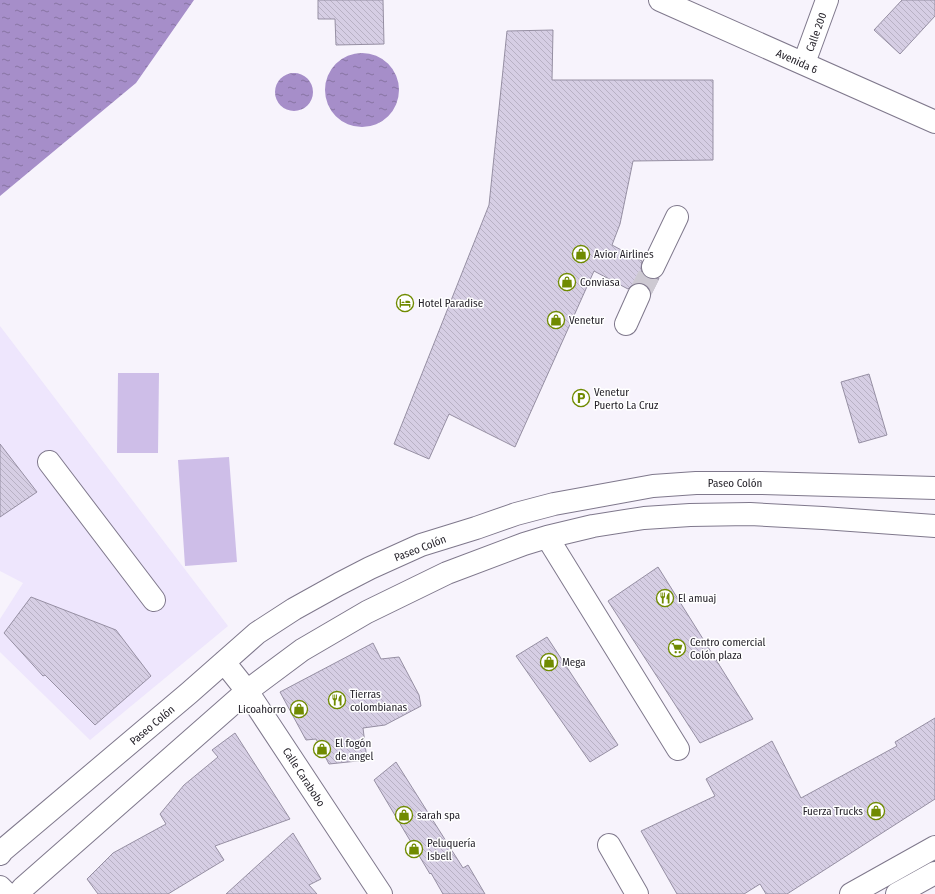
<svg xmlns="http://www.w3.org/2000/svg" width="935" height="894" font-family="'Fira Sans Condensed',sans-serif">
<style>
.built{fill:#eee6fd}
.park{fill:#cebee8}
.water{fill:url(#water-ripples)}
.building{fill:url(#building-back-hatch);stroke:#968fa3}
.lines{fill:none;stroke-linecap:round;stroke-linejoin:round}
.minor-tunnel{stroke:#cdc9d2;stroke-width:22;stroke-dasharray:22 11;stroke-linecap:butt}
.minor-casing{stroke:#7f788c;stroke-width:24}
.minor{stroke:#fff;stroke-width:22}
.labels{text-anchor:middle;stroke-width:3;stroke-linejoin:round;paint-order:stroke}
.street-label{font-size:11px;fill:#26232b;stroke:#fff}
.poi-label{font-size:11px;fill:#26232b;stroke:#fff;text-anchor:start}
</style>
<defs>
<pattern id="water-ripples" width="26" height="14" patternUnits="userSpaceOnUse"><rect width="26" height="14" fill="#a68ec9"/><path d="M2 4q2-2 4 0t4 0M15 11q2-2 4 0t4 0" fill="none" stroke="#8774a3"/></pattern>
<pattern id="building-back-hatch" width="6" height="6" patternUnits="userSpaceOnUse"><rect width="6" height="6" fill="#d6cee4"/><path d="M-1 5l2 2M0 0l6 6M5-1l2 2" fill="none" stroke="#b8b1c4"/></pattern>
</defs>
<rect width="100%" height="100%" fill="#f7f3fc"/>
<path class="built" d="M0 326 228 626 90 740 0 652V619L23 583 0 571Z"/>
<path class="park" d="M118 373H159L158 453H117Z
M229 457 237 562 185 566 178 460Z"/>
<path class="water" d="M0 0H194L136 83 0 196Z
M325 90a37 37 0 1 1 74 0a37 37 0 1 1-74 0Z
M275 92a19 19 0 1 1 38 0a19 19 0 1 1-38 0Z"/>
<path class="building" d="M318 0H383L384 44 336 45 335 19H318Z
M902 0H935V16L900 54 874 30Z
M553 30 552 80H713V160L633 161 620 224 612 245 642 261 641 268 642 274 647 278 654 279 659 278 651 294 649 287 644 283H637L632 285 628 289 594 271 515 447 449 414 429 459 394 444 489 205 507 31Z
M869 374 887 435 859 443 841 382Z
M0 444 37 492 0 517Z
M658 567 753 719 700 743 608 601Z
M31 597 116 630 151 676 95 725 45 675 43 676 4 633Z
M547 637 618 745 590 762 516 656Z
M373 643 381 659 399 657 419 695 421 706 385 725 363 728 367 760 329 764 316 739 306 740 280 692Z
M935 718V799L787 894H766L760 884 744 894H677L641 831 715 796 706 779 772 741 801 798 897 746 895 742Z
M235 733 290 819 215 846 224 860 168 894H98L87 879 113 853 166 824 160 814 184 785 218 757 212 750Z
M396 762 463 868 468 865 485 894H443L431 873 430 874 374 780Z
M293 833 321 879 309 885 317 894H226Z"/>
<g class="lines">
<path class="minor-tunnel" d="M639 295 653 267"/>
<g class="minor-casing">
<path id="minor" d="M660 0 935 122
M804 63 827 0
M653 267 677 217
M626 324 639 295
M49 462 154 600
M547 537 678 749
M224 662 247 691 381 894
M609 845 637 894
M0 854 3 850 189 693 257 633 294 609 339 584 370 568 421 545 476 528 516 514 554 504 653 486 696 483H760L935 488
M0 887 7 894
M18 894 23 888 247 691 302 650 367 612 447 573 524 544 547 537 593 526 644 518 690 515 750 514 823 518 935 526
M851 894 935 847
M897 894 935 873"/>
</g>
<use href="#minor" class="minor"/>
</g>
<defs>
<g id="shop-ring" transform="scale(0.9)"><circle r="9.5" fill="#fff" stroke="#708b01" stroke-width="1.5"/><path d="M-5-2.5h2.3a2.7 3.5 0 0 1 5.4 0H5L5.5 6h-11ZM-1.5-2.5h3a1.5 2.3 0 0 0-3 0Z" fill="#708b01"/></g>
<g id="hotel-ring" transform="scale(0.9)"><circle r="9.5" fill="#fff" stroke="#708b01" stroke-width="1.5"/><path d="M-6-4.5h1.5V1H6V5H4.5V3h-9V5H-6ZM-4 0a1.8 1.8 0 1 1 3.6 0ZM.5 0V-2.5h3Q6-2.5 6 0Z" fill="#708b01"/></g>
<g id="parking-ring" transform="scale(0.9)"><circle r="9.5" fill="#fff" stroke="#708b01" stroke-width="1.5"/><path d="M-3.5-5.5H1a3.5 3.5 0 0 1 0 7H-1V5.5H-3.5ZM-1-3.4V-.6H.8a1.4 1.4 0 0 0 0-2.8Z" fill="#708b01"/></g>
<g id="restaurant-ring" transform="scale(0.9)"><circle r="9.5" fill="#fff" stroke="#708b01" stroke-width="1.5"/><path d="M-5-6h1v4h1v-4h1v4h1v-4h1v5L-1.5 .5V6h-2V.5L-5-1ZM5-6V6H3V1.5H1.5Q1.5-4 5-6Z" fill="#708b01"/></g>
<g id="supermarket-ring" transform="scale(0.9)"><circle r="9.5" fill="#fff" stroke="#708b01" stroke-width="1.5"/><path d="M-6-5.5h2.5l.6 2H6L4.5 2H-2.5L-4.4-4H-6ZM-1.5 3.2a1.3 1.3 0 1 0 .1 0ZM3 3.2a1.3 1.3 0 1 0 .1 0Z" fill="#708b01"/></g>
</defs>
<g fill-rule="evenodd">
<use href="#shop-ring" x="581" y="254"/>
<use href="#shop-ring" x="567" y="282"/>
<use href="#hotel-ring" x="405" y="303"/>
<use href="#shop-ring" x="556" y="320"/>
<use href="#parking-ring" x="581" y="398"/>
<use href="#restaurant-ring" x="665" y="598"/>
<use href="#supermarket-ring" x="677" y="648"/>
<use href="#shop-ring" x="549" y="662"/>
<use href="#restaurant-ring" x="337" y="700"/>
<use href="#shop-ring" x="299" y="709"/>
<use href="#shop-ring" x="322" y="749"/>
<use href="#shop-ring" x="876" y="811"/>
<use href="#shop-ring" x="404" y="815"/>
<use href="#shop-ring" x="414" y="849"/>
</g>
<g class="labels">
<g class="street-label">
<text transform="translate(816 32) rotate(-70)" y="4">Calle 200</text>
<text transform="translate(797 61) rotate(24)" y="4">Avenida 6</text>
<text x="735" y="487">Paseo Colón</text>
<text transform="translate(420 548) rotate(-21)" y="4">Paseo Colón</text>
<text transform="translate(152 725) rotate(-40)" y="4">Paseo Colón</text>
<text transform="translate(304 777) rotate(57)" y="4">Calle Carabobo</text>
</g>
<g class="poi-label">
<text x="594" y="258">Avior Airlines</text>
<text x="580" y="286">Conviasa</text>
<text x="418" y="307">Hotel Paradise</text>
<text x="569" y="324">Venetur</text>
<text x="594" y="396">Venetur<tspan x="594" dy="13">Puerto La Cruz</tspan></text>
<text x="678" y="602">El amuaj</text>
<text x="690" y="646">Centro comercial<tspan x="690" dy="13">Colón plaza</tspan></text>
<text x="562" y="666">Mega</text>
<text x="350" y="698">Tierras<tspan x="350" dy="13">colombianas</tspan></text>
<text x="286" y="713" text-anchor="end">Licoahorro</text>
<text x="335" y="747">El fogón<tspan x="335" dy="13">de angel</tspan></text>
<text x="863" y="815" text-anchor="end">Fuerza Trucks</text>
<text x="417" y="819">sarah spa</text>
<text x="427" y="847">Peluquería<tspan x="427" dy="13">Isbell</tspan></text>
</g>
</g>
</svg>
